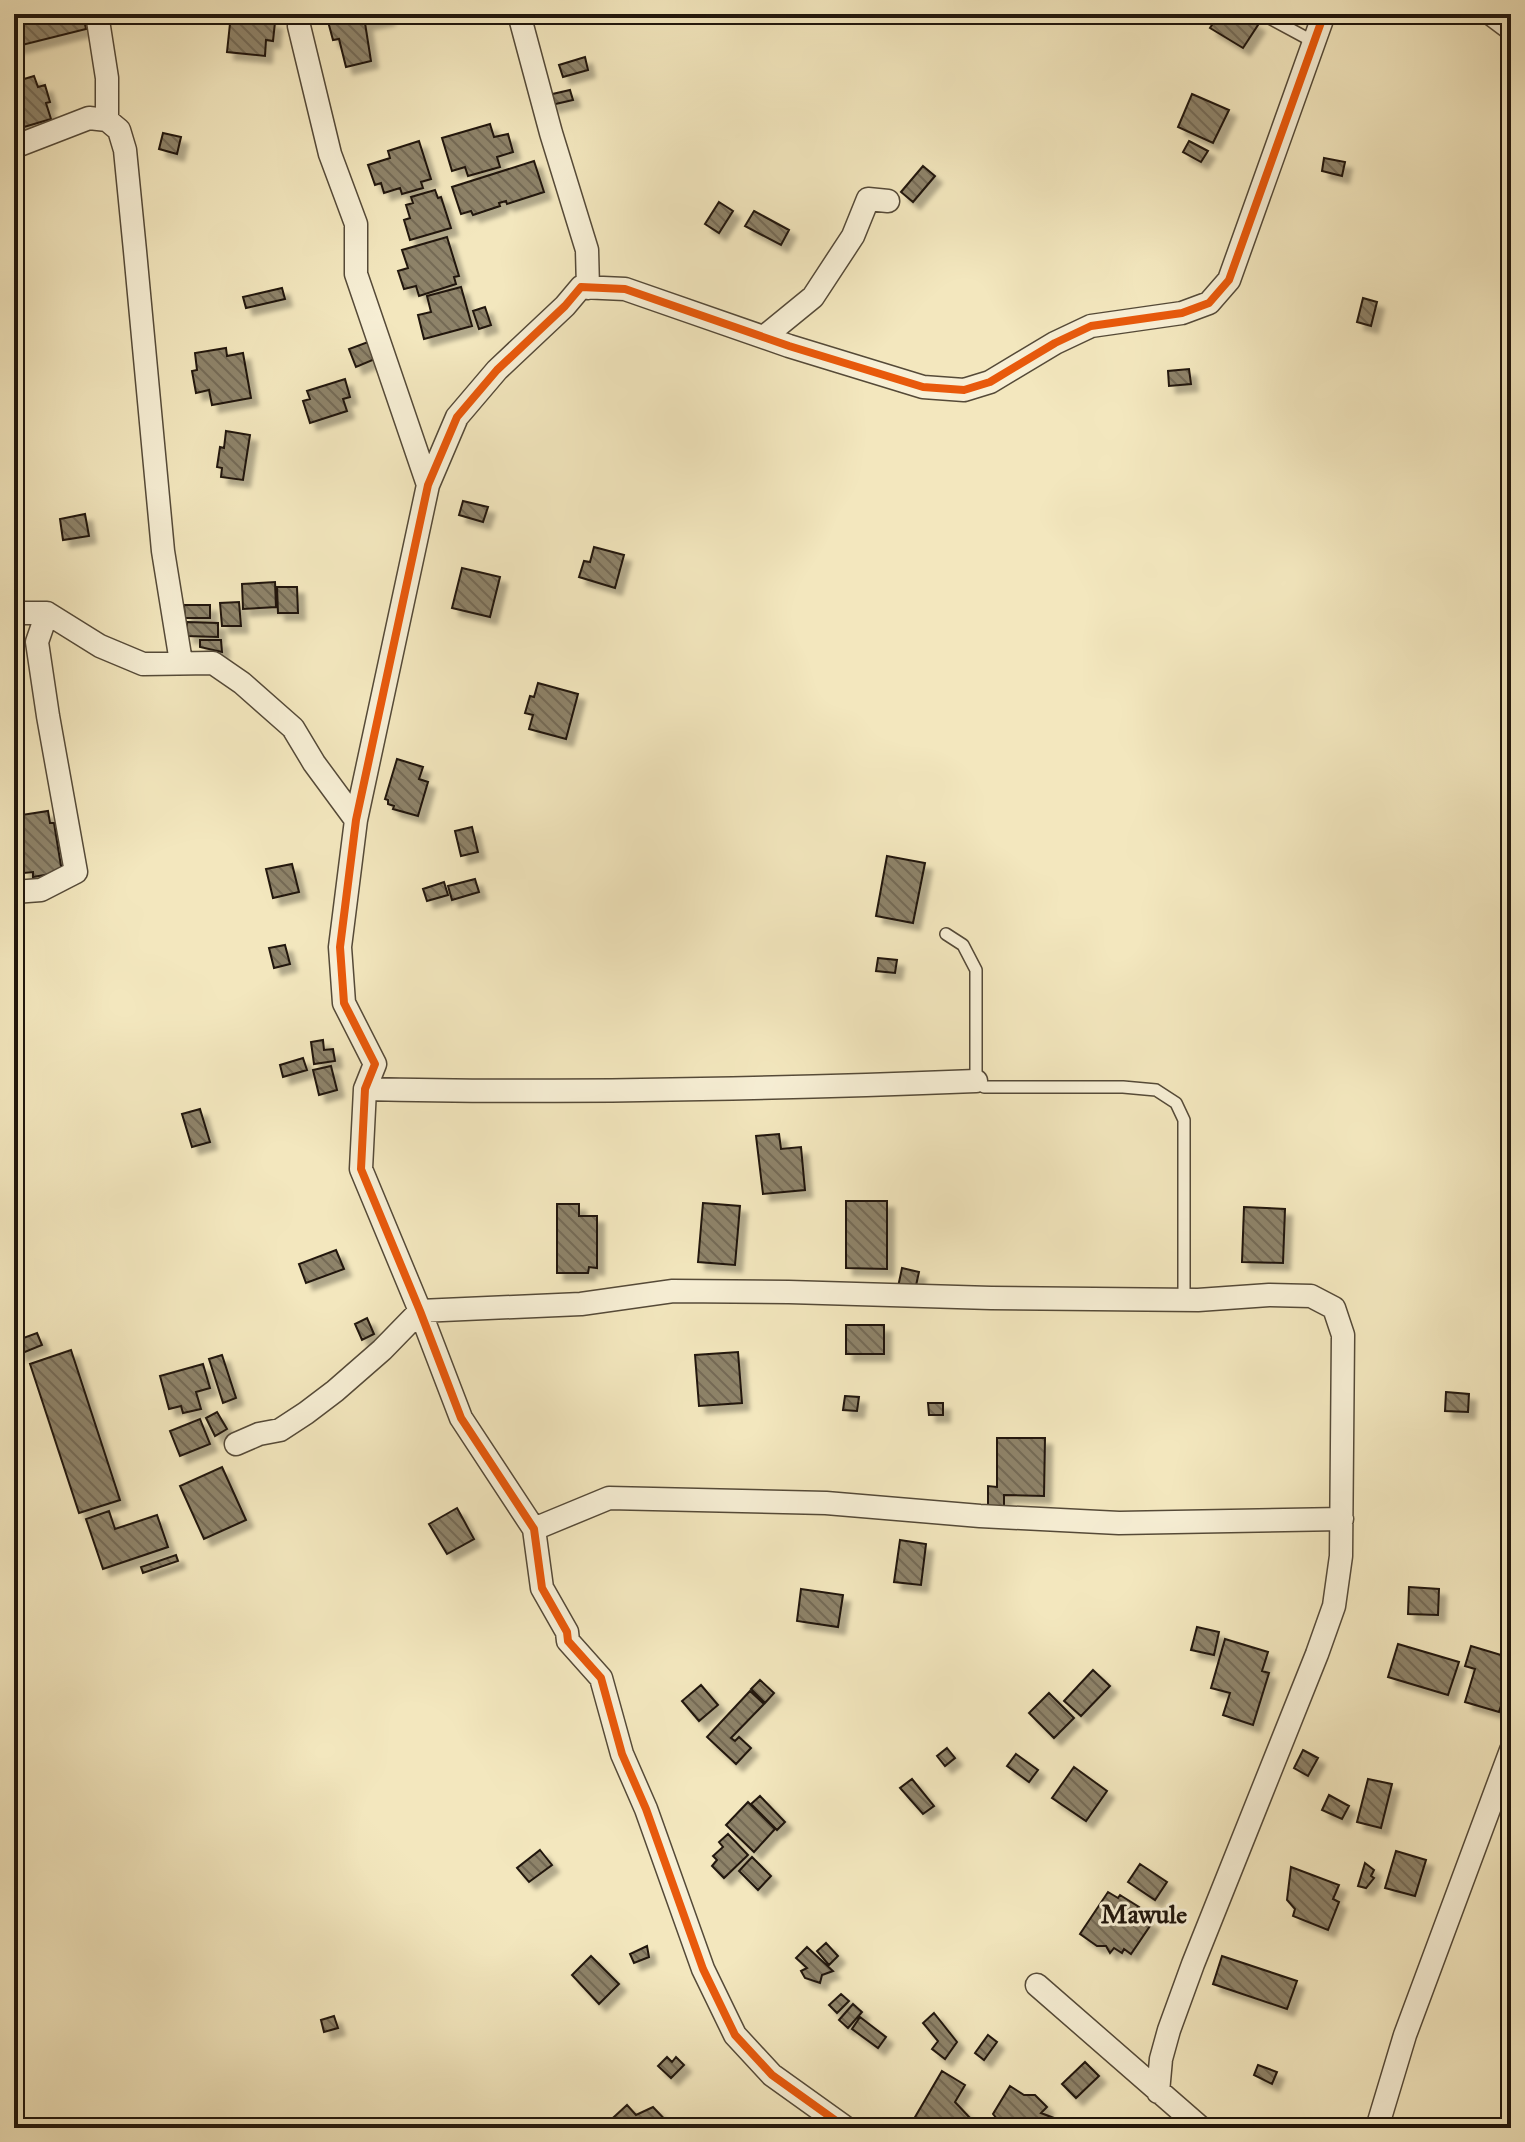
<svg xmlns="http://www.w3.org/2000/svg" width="1525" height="2142" font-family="'IM FELL Great Primer',serif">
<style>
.building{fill:url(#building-back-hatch);stroke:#20160c;stroke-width:2;filter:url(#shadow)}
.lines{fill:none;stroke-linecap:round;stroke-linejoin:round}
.service-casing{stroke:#554a38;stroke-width:14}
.minor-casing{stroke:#554a38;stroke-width:25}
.service{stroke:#f7efd5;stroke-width:11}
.minor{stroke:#f7efd5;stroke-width:22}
.cycleway-casing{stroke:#f7efd5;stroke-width:13}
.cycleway{stroke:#e8590c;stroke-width:8}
.labels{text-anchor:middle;stroke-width:6;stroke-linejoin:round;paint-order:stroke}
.quarter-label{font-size:26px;font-weight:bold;fill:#20160c;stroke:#f7efd5}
</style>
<defs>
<pattern id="building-back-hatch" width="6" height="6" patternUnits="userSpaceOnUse" patternTransform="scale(2)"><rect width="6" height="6" fill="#8e8369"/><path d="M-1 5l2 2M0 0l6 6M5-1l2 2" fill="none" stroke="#746a55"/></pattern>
<filter id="shadow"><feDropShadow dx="7" dy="7" stdDeviation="2" flood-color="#0004"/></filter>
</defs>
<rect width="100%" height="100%" fill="#f3e7be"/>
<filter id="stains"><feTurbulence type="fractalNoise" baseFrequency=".0025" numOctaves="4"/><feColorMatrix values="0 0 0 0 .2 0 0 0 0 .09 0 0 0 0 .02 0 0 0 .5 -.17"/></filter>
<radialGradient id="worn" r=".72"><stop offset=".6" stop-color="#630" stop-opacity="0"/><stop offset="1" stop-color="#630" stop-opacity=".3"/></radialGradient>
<path class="building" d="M14 14H83L86 29 14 47Z
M231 14H268L267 21 275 22 273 41 266 40 265 56 227 52Z
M326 14H387L388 18 365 23 371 61 346 67 339 39 333 40Z
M1219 14H1241L1258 25 1243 48 1210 28Z
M585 57 588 70 563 77 559 65Z
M34 76 38 87 45 85 50 102 46 103 51 119 14 130V82Z
M570 90 573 100 551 105 548 95Z
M1192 94 1229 110 1213 143 1178 127Z
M490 124 494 137 508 134 513 152 497 157 500 167 468 176 465 167 452 171 442 138Z
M163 133 181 137 177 154 159 149Z
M419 141 431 179 421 182 423 188 402 194 400 188 384 193 381 183 375 185 368 165 390 158 388 151Z
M1189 141 1208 151 1201 162 1183 152Z
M1324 158 1345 162 1342 176 1322 171Z
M534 161 544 192 507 204 506 201 499 203 500 206 473 215 471 211 461 214 452 187Z
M923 166 935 176 913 202 901 192Z
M435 190 438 198 441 197 451 228 410 240 404 220 410 218 406 205 413 203 411 197Z
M719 202 733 211 719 233 705 224Z
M754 211 789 230 781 245 745 226Z
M447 237 459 276 454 277 456 284 419 296 416 286 404 289 398 271 408 268 402 250Z
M461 287 472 326 424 339 418 315 431 312 427 296Z
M282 288 285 299 246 308 243 297Z
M1363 298 1377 302 1371 326 1357 322Z
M485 307 491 325 479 329 473 311Z
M368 342 375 359 356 367 349 349Z
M226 348 227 356 243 353 251 398 212 405 209 390 196 393 192 371 197 370 195 353Z
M1189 369 1191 384 1169 386 1168 371Z
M345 379 350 397 343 399 347 411 310 423 303 401 310 399 307 391Z
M226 431 250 435 243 480 221 477 222 468 217 467 220 447 224 448Z
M463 501 488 507 483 522 459 515Z
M85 514 89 536 63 540 60 519Z
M594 547 624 555 615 588 579 577 584 561 590 562Z
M462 568 500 577 490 617 452 608Z
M275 582 276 607 243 609 242 584Z
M277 587H297L298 613H278Z
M239 602 241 626H222L220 603Z
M184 605H210V618H185Z
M187 622 218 623V637L187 636Z
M200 640H221L222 652 200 647Z
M538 683 578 694 566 739 529 729 533 715 525 713 530 696 534 697Z
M397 759 423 767 419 779 428 782 418 816 393 809 394 806 388 804V800L385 799Z
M48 811 50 823H54L62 872 33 877V872L24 873 15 816Z
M472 827 478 852 461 856 455 831Z
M887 856 925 863 913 923 876 916Z
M292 864 299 892 273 898 266 869Z
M475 879 479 892 452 900 448 886Z
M444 882 448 895 427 901 423 889Z
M285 945 290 964 274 968 269 948Z
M878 958 897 960 895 973 876 971Z
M323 1040 324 1050 333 1049 335 1061 314 1064 311 1042Z
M303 1058 307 1070 283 1077 280 1065Z
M331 1066 337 1090 319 1095 313 1070Z
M200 1109 210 1142 192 1147 182 1114Z
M779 1134 781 1149 801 1147 805 1190 763 1194 756 1136Z
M846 1201H887V1269L846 1268Z
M703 1203 740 1206 735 1265 698 1262Z
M557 1204H579V1216H597V1268L589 1267 588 1273H557Z
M1244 1207 1285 1209 1283 1263 1242 1262Z
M336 1250 344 1269 306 1283 299 1264Z
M902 1268 919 1272 915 1290 898 1287Z
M367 1318 374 1334 362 1340 355 1324Z
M846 1325H884V1354H846Z
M37 1333 42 1345 20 1354 15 1341Z
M71 1350 120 1500 79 1513 30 1364Z
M738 1352 742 1403 699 1406 695 1355Z
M222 1355 236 1398 223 1403 209 1359Z
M203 1364 210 1388 196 1392 201 1409 183 1413 181 1406 169 1409 160 1376Z
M1446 1392 1469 1394 1468 1412 1445 1411Z
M845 1396 859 1397 857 1411 843 1410Z
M928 1403H943V1415H929Z
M217 1412 227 1429 215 1436 206 1418Z
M200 1419 210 1444 180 1456 170 1431Z
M997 1438H1045L1044 1496 1004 1495V1507H988V1486L997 1487Z
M222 1467 246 1520 204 1539 180 1486Z
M457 1508 474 1539 447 1554 429 1524Z
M109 1511 115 1529 157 1515 168 1547 103 1569 86 1519Z
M900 1540 926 1544 921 1585 894 1582Z
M176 1555 178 1561 143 1573 141 1567Z
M1409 1587 1439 1589 1438 1615 1408 1614Z
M801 1589 843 1595 838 1627 797 1621Z
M1197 1627 1219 1632 1214 1655 1191 1650Z
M1225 1639 1268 1652 1262 1671 1269 1673 1253 1725 1223 1715 1230 1693 1211 1688Z
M1398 1644 1459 1662 1448 1695 1388 1677Z
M1471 1646 1511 1658V1695L1505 1693 1499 1712 1465 1702 1475 1669 1465 1666Z
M1093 1670 1110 1686 1081 1716 1064 1701Z
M760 1680 774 1693 765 1703 751 1689Z
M701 1685 718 1705 699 1721 682 1701Z
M750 1691 764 1704 731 1738 735 1741 739 1737 751 1748 736 1764 707 1737Z
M1049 1693 1074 1718 1054 1738 1029 1713Z
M947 1748 955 1758 945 1766 937 1756Z
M1303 1750 1318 1758 1308 1776 1294 1768Z
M1016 1754 1038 1770 1029 1782 1007 1766Z
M1074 1767 1107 1791 1086 1821 1052 1798Z
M912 1779 934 1806 923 1814 900 1788Z
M1368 1779 1392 1784 1381 1828 1357 1822Z
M1329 1795 1349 1806 1342 1819 1322 1810Z
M760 1796 785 1822 777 1830 751 1804Z
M748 1802 775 1829 754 1852 726 1825Z
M728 1834 748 1855 724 1878 712 1866 717 1860 713 1856 723 1847 719 1842Z
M540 1850 552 1865 529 1882 517 1868Z
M1396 1851 1426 1860 1415 1896 1385 1888Z
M752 1857 771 1876 758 1890 739 1871Z
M1365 1863 1374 1870 1371 1876 1374 1878 1366 1888 1358 1886Z
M1140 1864 1167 1882 1155 1900 1128 1882Z
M1291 1867 1339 1885 1333 1899 1339 1902 1328 1930 1293 1916 1295 1909 1287 1900Z
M1108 1892 1118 1898 1120 1895 1139 1907 1135 1912 1152 1923 1131 1954 1124 1949 1122 1953 1114 1948 1110 1953 1106 1946H1097L1080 1934Z
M826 1943 838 1956 829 1965 817 1951Z
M647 1946 649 1957 634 1963 630 1954Z
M807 1947 833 1971 822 1975 820 1983 805 1978 801 1971 807 1968 796 1958Z
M591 1956 619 1984 599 2004 572 1975Z
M1222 1956 1297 1981 1287 2009 1213 1984Z
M841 1994 849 2001 837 2013 829 2005Z
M853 2004 862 2012 848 2028 839 2020Z
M934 2013 957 2042 945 2059 932 2049 938 2041 923 2023Z
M334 2016 338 2028 324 2032 321 2020Z
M860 2017 886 2037 878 2048 852 2029Z
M988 2035 997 2042 984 2060 975 2053Z
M667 2057 672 2062 676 2057 684 2065 671 2078 658 2066Z
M1085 2062 1099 2076 1076 2098 1062 2084Z
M1258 2065 1277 2072 1272 2084 1254 2075Z
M942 2071 965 2085 955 2102 970 2118 964 2128H917L911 2124Z
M1010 2086 1024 2095H1035L1047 2107 1041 2113 1054 2118 1045 2128H994L997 2119 993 2114Z
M627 2105 636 2115 653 2107 673 2128H602Z"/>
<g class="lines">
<g class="service-casing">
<path id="service" d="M1262 14 1314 42
M946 934 963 945 976 970V1081L984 1087H1123L1156 1090 1176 1103 1184 1120V1300"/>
</g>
<g class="minor-casing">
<path id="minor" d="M97 14 107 78V120
M519 14 551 133 587 250 588 288
M1491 14 1511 29
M299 26 330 154 356 224V274L428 485
M14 147 89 118 107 120 119 130 125 150 135 251 163 551 181 662
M764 337 813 297 853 236 868 199 888 201
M14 613H47L100 646 143 664 213 663 242 683 293 728 314 763 356 820
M14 892 41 890 76 872 48 716 37 642 47 613
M365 1089C569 1094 772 1089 976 1081
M236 1444 259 1434 280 1430 306 1413 335 1391 382 1350 420 1311 581 1304 673 1291 789 1292 991 1298 1198 1300 1269 1295 1311 1296 1334 1308 1343 1335 1341 1556 1334 1606 1317 1654 1193 1964 1169 2030 1161 2059 1158 2092
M534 1529 609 1498 826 1503 980 1516 1119 1523 1342 1519
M1037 1985 1201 2128
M846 2128 772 2075 735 2035 703 1969 646 1809 622 1754 601 1678 568 1641 567 1632 542 1588 534 1529 461 1418 420 1311 361 1169 365 1089 375 1064 344 1003 340 947 356 820 428 485 457 417 497 370 565 306 581 287 625 289 789 346 923 387 964 390 990 382 1055 343 1091 326 1182 313 1209 303 1229 280 1324 14
M1377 2128 1405 2035 1511 1750"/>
</g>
<use href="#service" class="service"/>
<use href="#minor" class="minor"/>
<g class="cycleway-casing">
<path id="cycleway" d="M846 2128 772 2075 735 2035 703 1969 646 1809 622 1754 601 1678 568 1641 567 1632 542 1588 534 1529 461 1418 420 1311 361 1169 365 1089 375 1064 344 1003 340 947 356 820 428 485 457 417 497 370 565 306 581 287 625 289 789 346 923 387 964 390 990 382 1055 343 1091 326 1182 313 1209 303 1229 280 1324 14"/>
</g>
<use href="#cycleway" class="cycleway"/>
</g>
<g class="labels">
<g class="quarter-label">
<text x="1144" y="1923">Mawule</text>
</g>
</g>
<rect width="1525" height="2142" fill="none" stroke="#f3e7be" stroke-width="48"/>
<rect x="16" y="16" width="1493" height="2110" fill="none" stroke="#20160c" stroke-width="4"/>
<rect x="24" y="24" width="1477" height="2094" fill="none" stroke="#20160c" stroke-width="2"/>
<rect width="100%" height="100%" filter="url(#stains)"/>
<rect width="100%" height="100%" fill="url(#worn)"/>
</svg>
